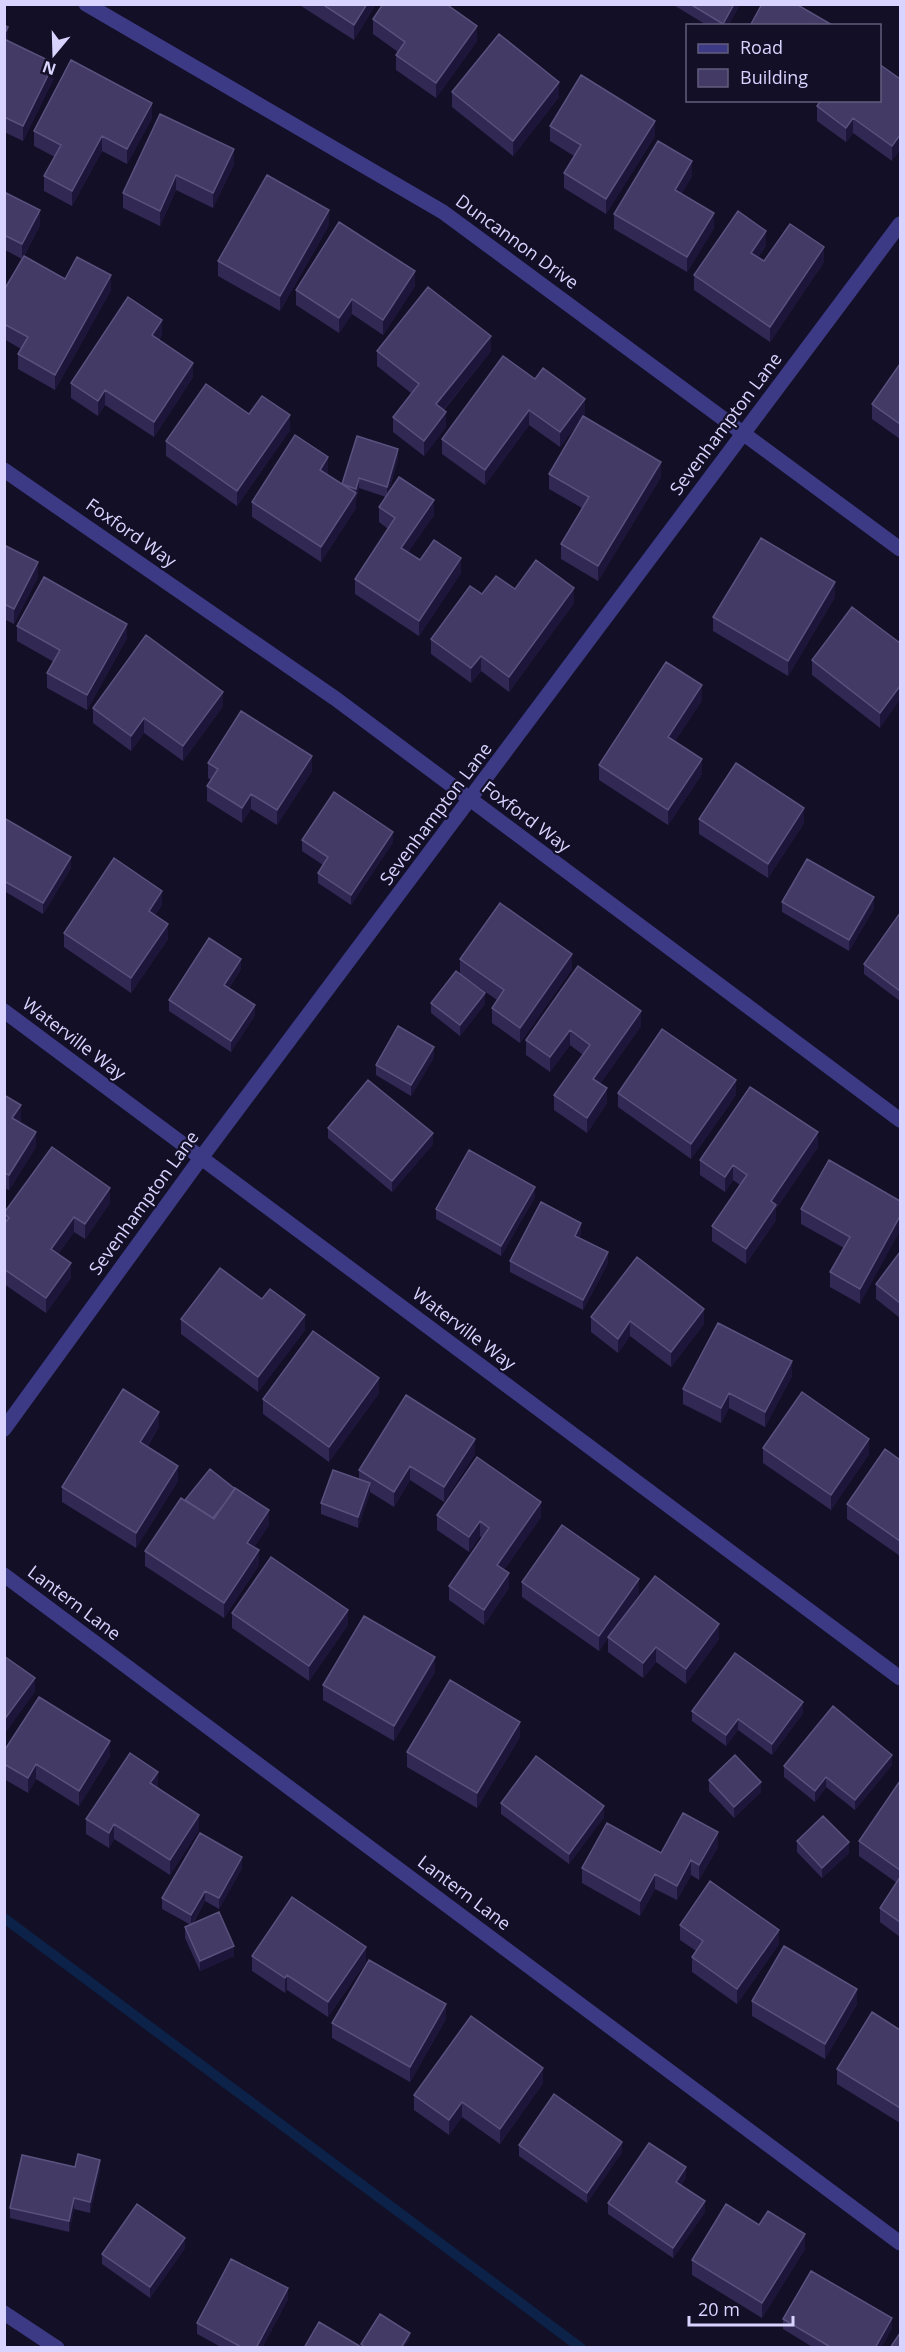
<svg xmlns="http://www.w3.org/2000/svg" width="905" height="2352" font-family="'Open Sans',sans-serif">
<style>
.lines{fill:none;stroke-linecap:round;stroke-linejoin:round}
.stream{stroke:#0c2248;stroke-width:10}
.street{stroke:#3d3a85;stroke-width:15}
.wall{fill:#312854}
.shaded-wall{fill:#1d163a}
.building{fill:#433a66;stroke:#5a527e;stroke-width:1.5}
.labels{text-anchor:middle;stroke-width:4.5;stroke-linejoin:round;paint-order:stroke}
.street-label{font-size:18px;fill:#d9d4ff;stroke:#130f26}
</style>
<rect width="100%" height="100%" fill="#130f26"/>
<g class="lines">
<path class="stream" d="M4 1918 581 2348"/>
<path class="street" d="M86 4 443 212 900 549
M4 470 336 699 900 1120
M4 1011 900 1678
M4 1429 201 1158 900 224
M4 1575 900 2243
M4 2313 57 2348"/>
</g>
<path class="wall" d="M298 4H376L354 40Z
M672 4H740L728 26H708Z
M373 19 477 41 436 98 396 70V55L398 52 373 34Z
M4 25 8 41 54 78 23 141 4 132Z
M900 79 892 161 853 133 846 142 817 121V106Z
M452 92 559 97 513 156 452 107Z
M160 114 234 164 213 208 176 190 160 226 123 208V193Z
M152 118 127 164 102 151 72 206 44 191V176L55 157 34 146V131Z
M550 126 655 136 606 214 564 188V173L574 156 550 141Z
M692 176 681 194 714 228 687 272 614 229V214Z
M4 192 40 225 24 256 65 279 111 290 55 390 18 369V354L21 349 4 339V290L22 259 5 250Z
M329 225 280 311 218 276V261Z
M766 246 758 257 764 261 824 262 770 342 694 290V275Z
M415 286 383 335 352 314 339 333 296 305V290Z
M162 335 159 340 193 377 154 437 105 405 98 416 71 398V383Z
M377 351H491L444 410 446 427 424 456 393 432V417L411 393 377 366Z
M900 364V439L872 419V404Z
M535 379 585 414 560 447 529 425 485 485 442 454V439Z
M249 414 290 430 237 506 166 456V441Z
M398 459 388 494 434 515 408 552 420 560 461 573 419 636 355 594V579L388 529 379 522V507L386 497 359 488 356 499V508L321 562 252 517V502L328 472 327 475 342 484Z
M549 474 661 477 598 581 561 559V544L582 508 549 489Z
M4 545 38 577 14 624 4 619Z
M515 589 574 603 509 692 481 671 471 683 431 654V639L482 594Z
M835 597 788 676 713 631V617Z
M17 626 127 638 87 710 47 688V673L54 662 17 641Z
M900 643 880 728 812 675V660Z
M702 700 675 741 702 774 668 825 599 780V765Z
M223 706 183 761 144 733 131 751 93 723V708Z
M208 763 312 771 277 825 251 809 242 823 207 801V786L211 780 208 778Z
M4 818 71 868 43 914 4 891Z
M699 819 804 823 768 878 699 834Z
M302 840 393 842 351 905 318 883V873L323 865 302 851Z
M782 902 874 908 849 951 782 912Z
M162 905 155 915 168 939 131 993 64 947V933Z
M900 913V1001L864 974V964Z
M460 959 572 969 520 1043 492 1023V1008L497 1000 460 974Z
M578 966 641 1026 600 1084 607 1103 587 1133 554 1110V1095L583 1055 570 1045 550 1072 526 1055V1040Z
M241 969 229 988 255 1015 231 1052 169 1011V1000Z
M431 1003 485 1004 460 1036 431 1013Z
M434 1057 411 1096 376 1075V1065Z
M618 1093 736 1095 691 1159 618 1107Z
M4 1095 21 1120 19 1122 36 1147 9 1190 4 1188Z
M328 1128 433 1144 392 1192 328 1138Z
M818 1147 776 1209V1220L746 1264 712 1241V1226L740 1185 733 1180 725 1192 700 1175V1160Z
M535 1197 501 1256 436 1219V1209Z
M900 1201 860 1304 830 1287V1272L844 1248 801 1224V1209Z
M110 1203 85 1239 74 1232 58 1254 71 1278 46 1313 4 1284V1213Z
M581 1234 579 1238 608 1263 583 1310 510 1272V1261Z
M900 1252V1318L876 1299V1284Z
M591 1317 704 1324 671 1367 630 1336 618 1353 591 1332Z
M181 1319 305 1330 258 1392 181 1334Z
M792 1376 765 1427 729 1408 721 1423 683 1404V1389Z
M379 1393 329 1462 263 1414V1399Z
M159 1427 147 1447 178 1481 136 1548 62 1502V1487Z
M763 1448 869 1454 831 1510 763 1463Z
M475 1454 444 1502 410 1480 394 1507 370 1492 358 1528 321 1514V1503L359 1479V1470Z
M900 1460V1556L847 1519V1504Z
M235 1489 269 1525 254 1547 259 1565 224 1618 145 1566V1551L185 1500Z
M437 1515 541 1517 504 1570 509 1588 484 1625 449 1600V1586L482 1538 480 1536 469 1552 437 1530Z
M522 1582 639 1594 614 1630 719 1639 686 1684 656 1662 643 1678 608 1652V1638L599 1651 522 1597Z
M232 1613 348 1625 309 1681 232 1628Z
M435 1672 394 1741 323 1700V1685Z
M692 1711 803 1713 772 1755 738 1730 726 1746 692 1721Z
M520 1737 477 1808 407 1767V1752Z
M4 1751 110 1756 79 1806 36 1779 28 1793 4 1779Z
M892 1765 855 1810 826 1787 815 1802 784 1777V1766Z
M709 1780 761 1792 734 1818 709 1791Z
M900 1781V1937L880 1922V1908L897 1883 859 1856V1841Z
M158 1787 157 1788 199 1830 170 1875 114 1839 109 1848 86 1834V1819Z
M501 1803 604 1817 569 1864 501 1814Z
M797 1841 849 1853 822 1878 797 1852Z
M718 1847 699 1880 691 1875 677 1900 655 1889 640 1916 582 1883V1868L661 1853Z
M242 1868 219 1909 205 1901 192 1925 234 1956 200 1971 185 1938V1927L191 1925 162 1909V1898Z
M680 1925 779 1944 737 2004 692 1972V1957L696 1951 680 1940Z
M252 1956 366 1962 328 2017 287 1990 285 1993 252 1971Z
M752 2001 857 2004 825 2059 752 2016Z
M446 2019 410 2082 332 2038V2023Z
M900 2030V2123L837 2084V2069Z
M543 2083 500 2144 462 2117 449 2135 414 2110V2095Z
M519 2145 622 2152 587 2203 519 2156Z
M75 2167 100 2170 90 2213 74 2209 69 2232 10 2218V2208Z
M686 2178 681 2185 705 2212 673 2258 608 2214V2203Z
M759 2225 805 2249 762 2318 692 2275V2260Z
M185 2248 150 2298 102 2264V2254Z
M288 2299 262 2348H223L197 2334V2323Z
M783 2319 892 2328 881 2348H814L783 2329Z"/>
<path class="shaded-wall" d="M367 4H376L354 40V25Z
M734 4H740L728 26H723V24Z
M477 26V41L436 98V83Z
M8 27V42L4 50V35Z
M54 63V78L23 141V126Z
M559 82V97L513 156V141Z
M152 103V118L127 164V149Z
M853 118V133L846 142V128Z
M655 121V136L606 214V199Z
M900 135V150L892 161V146Z
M102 136V151L72 206V191Z
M234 149V164L213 208V193Z
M692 161V176L675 205V190Z
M176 175V190L160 226V211Z
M40 210V225L22 259V244Z
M329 210V225L280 311V296Z
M714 213V228L687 272V257Z
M766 231V246L751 268V253Z
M824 247V262L770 342V327Z
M415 271V286L383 335V320Z
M111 275V290L55 390V375Z
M352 299V314L339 333V318Z
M162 320V335L152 350V335Z
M491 336V351L436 419V404Z
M193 363V377L154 437V422Z
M105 390V405L98 416V401Z
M585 399V414L560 447V432Z
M529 410V425L485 485V470Z
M446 412V427L424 456V441Z
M290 415V430L237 506V491Z
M398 449V459L387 497V487Z
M328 457V472L320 485V470Z
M661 462V477L598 581V566Z
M359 478V488L356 499V508L321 562V547L356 494V489Z
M434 500V515L401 563V548Z
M461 558V573L419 636V621Z
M38 562V577L14 624V609Z
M835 582V597L788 676V661Z
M574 588V603L509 692V677Z
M127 624V638L87 710V695Z
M481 656V671L471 683V668Z
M702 685V700L668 752V737Z
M900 686V700L880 728V713Z
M223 692V706L183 761V746Z
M144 718V733L131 751V736Z
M312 756V771L277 825V810Z
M702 759V774L668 825V810Z
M251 794V809L242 823V808Z
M804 808V823L768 878V864Z
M393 832V842L351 905V895Z
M71 857V868L43 914V903Z
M162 891V905L149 925V911Z
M874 897V908L849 951V940Z
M168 924V939L131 993V978Z
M572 954V969L520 1043V1028Z
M241 959V969L224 995V985Z
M485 993V1004L460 1036V1025Z
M255 1005V1015L231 1052V1041Z
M641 1011V1026L593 1094V1079Z
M570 1030V1045L550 1072V1057Z
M434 1047V1057L411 1096V1085Z
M736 1080V1095L691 1159V1144Z
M607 1088V1103L587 1133V1118Z
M21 1105V1120L12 1133V1118Z
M36 1132V1147L9 1190V1175Z
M818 1132V1147L776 1209V1220L746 1264V1249L771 1201Z
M433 1133V1144L392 1192V1181Z
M733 1165V1180L725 1192V1177Z
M535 1187V1197L501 1256V1246Z
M110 1188V1203L85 1239V1224Z
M900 1216V1231L860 1304V1289Z
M74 1217V1232L51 1264V1249Z
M581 1223V1234L575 1246V1236Z
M608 1252V1263L583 1310V1300Z
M71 1263V1278L46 1313V1298Z
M704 1309V1324L671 1367V1352Z
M305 1315V1330L258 1392V1377Z
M630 1321V1336L618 1353V1339Z
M792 1361V1376L765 1427V1412Z
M379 1378V1393L329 1462V1447Z
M729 1393V1408L721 1423V1408Z
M159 1412V1427L140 1457V1442Z
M475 1439V1454L444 1502V1487Z
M869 1439V1454L831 1510V1495Z
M178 1466V1481L136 1548V1533Z
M410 1466V1480L394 1507V1492Z
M370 1483V1494L358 1528V1517Z
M541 1502V1517L497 1580V1565Z
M269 1510V1525L247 1558V1543Z
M480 1521V1536L469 1552V1537Z
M259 1550V1565L224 1618V1603Z
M509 1573V1588L484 1625V1610Z
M639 1579V1594L599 1651V1636Z
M348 1610V1625L309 1681V1666Z
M719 1624V1639L686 1684V1669Z
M656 1647V1662L643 1678V1663Z
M435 1657V1672L394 1741V1726Z
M35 1678V1692L4 1735V1720Z
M803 1702V1713L772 1755V1744Z
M738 1719V1730L726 1746V1735Z
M520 1722V1737L477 1808V1793Z
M110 1741V1756L79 1806V1791Z
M892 1755V1765L855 1810V1800Z
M36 1764V1779L28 1793V1778Z
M158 1772V1787L150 1798V1783Z
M826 1777V1787L815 1802V1791Z
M761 1782V1792L734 1818V1807Z
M604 1806V1817L569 1864V1854Z
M199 1815V1830L170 1875V1860Z
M114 1824V1839L109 1848V1833Z
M718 1832V1847L699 1880V1865Z
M849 1842V1853L822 1878V1868Z
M242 1857V1868L219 1909V1898Z
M691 1860V1875L677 1900V1886Z
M655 1874V1889L640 1916V1901Z
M205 1891V1901L191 1925V1915Z
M779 1930V1944L737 2004V1989Z
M234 1946V1956L200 1971V1961Z
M366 1947V1962L328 2017V2002Z
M287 1975V1990L285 1993V1978Z
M857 1989V2004L825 2059V2044Z
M446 2004V2019L410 2082V2067Z
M543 2068V2083L500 2144V2129Z
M462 2102V2117L449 2135V2120Z
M622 2142V2152L587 2203V2193Z
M100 2160V2170L90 2213V2202Z
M686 2167V2178L676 2192V2182Z
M74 2198V2209L69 2232V2221Z
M705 2201V2212L673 2258V2248Z
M805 2234V2249L762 2318V2303Z
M185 2238V2248L150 2298V2287Z
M288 2288V2299L262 2348H256Z
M892 2318V2328L881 2348H875Z
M410 2333V2338L404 2348H401Z"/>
<path class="building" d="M322 4H367L354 25Z
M383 4H446L477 26 436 83 396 55 405 42 373 19Z
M690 4H734L723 24Z
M762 4H796L834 26H750Z
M4 25 8 27 4 35Z
M499 34 559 82 513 141 452 92Z
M4 39 54 63 23 126 4 117Z
M71 60 152 103 127 149 102 136 72 191 44 176 61 145 34 131Z
M879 64 900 79V135L892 146 853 118 846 128 817 106 821 100H879Z
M581 75 655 121 606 199 564 173 581 145 550 126Z
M160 114 234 149 213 193 176 175 160 211 123 193Z
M658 141 692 161 675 190 714 213 687 257 614 214Z
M267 175 329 210 280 296 218 261Z
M4 192 40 210 22 244 4 235Z
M738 211 766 231 751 253 764 261 790 224 824 247 770 327 694 275Z
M339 222 415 271 383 320 352 299 339 318 296 290Z
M24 256 65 279 77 257 111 275 55 375 18 354 28 337 4 324V290Z
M428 287 491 336 436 404 446 412 424 441 393 417 419 384 377 351Z
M128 297 162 320 152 335 193 363 154 422 105 390 98 401 71 383Z
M503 356 535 379 543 368 585 399 560 432 529 410 485 470 442 439Z
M900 364V424L872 404Z
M206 384 249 414 262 396 290 415 237 491 166 441Z
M583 416 661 462 598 566 561 544 589 497 549 474Z
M295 435 328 457 320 470 356 493 321 547 252 502Z
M357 436 398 449 387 487 359 478 356 489 342 484Z
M399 477 434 500 401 548 420 560 434 540 461 558 419 621 355 579 395 518 379 507Z
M761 538 835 582 788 661 713 617Z
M4 545 38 562 14 609 4 604Z
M536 560 574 588 509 677 481 656 471 668 431 639 470 586 482 594 496 576 515 589Z
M44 577 127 624 87 695 47 673 60 650 17 626Z
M852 607 900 643V686L880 713 812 660Z
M146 635 223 692 183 746 144 718 131 736 93 708Z
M666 662 702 685 668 737 702 759 668 810 599 765Z
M241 711 312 756 277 810 251 794 242 808 207 786 218 769 208 763Z
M736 763 804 808 768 864 699 819Z
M334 792 393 832 351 895 318 873 328 857 302 840Z
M4 818 71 857 43 903 4 881Z
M114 858 162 891 149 911 168 924 131 978 64 933Z
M807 859 874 897 849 940 782 902Z
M500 903 572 954 520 1028 492 1008 504 990 460 959Z
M900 913V991L864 964Z
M209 938 241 959 224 985 255 1005 231 1041 169 1000Z
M578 966 641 1011 593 1079 607 1088 587 1118 554 1095 590 1045 570 1030 550 1057 526 1040Z
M456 971 485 993 460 1025 431 1003Z
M398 1026 434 1047 411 1085 376 1065Z
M662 1029 736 1080 691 1144 618 1093Z
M368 1080 433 1133 392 1181 328 1128Z
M750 1087 818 1132 771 1201 776 1205 746 1249 712 1226 747 1175 733 1165 725 1177 700 1160Z
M4 1095 21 1105 12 1118 36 1132 9 1175 4 1173Z
M52 1147 110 1188 85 1224 74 1217 51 1249 71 1263 46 1298 4 1269V1224L9 1218 4 1213Z
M469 1150 535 1187 501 1246 436 1209Z
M829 1160 900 1201V1216L860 1289 830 1272 850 1237 801 1209Z
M541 1202 581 1223 575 1236 608 1252 583 1300 510 1261Z
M900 1252V1303L876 1284Z
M637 1257 704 1309 671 1352 630 1321 618 1339 591 1317Z
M220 1268 262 1299 270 1289 305 1315 258 1377 181 1319Z
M718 1323 792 1361 765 1412 729 1393 721 1408 683 1389Z
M313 1331 379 1378 329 1447 263 1399Z
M123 1389 159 1412 140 1442 178 1466 136 1533 62 1487Z
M802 1392 869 1439 831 1495 763 1448Z
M406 1395 475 1439 444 1487 410 1466 394 1492 359 1470Z
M885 1449 900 1460V1541L847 1504Z
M477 1457 541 1502 497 1565 509 1573 484 1610 449 1586 489 1528 480 1521 469 1537 437 1515Z
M210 1469 235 1489 225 1503 213 1518 185 1500Z
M333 1470 370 1483 358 1517 321 1503Z
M235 1488 269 1510 247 1543 259 1550 224 1603 145 1551 181 1498 214 1519Z
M562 1525 639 1579 599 1636 522 1582Z
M271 1557 348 1610 309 1666 232 1613Z
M655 1576 719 1624 686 1669 656 1647 643 1663 608 1637Z
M364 1616 435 1657 394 1726 323 1685Z
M735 1653 803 1702 772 1744 738 1719 726 1735 692 1711Z
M4 1656 35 1678 4 1720Z
M450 1680 520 1722 477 1793 407 1752Z
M39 1697 110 1741 79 1791 36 1764 28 1778 4 1764V1751Z
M833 1706 892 1755 855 1800 826 1777 815 1791 784 1766Z
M130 1753 158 1772 150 1783 199 1815 170 1860 114 1824 109 1833 86 1819Z
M735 1755 761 1782 734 1807 709 1780Z
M536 1756 604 1806 569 1854 501 1803Z
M900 1781V1870L859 1841Z
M683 1813 718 1832 699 1865 691 1860 677 1886 655 1874 640 1901 582 1868 607 1823 661 1853Z
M823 1816 849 1842 822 1868 797 1841Z
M200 1833 242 1857 219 1898 205 1891 191 1915 162 1898Z
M900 1877V1922L880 1908Z
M710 1881 779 1930 737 1989 692 1957 703 1941 680 1925Z
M292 1897 366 1947 328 2002 287 1975 285 1978 252 1956Z
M219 1912 234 1946 200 1961 185 1927Z
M784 1946 857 1989 825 2044 752 2001Z
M369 1960 446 2004 410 2067 332 2023Z
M872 2012 900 2030V2108L837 2069Z
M471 2016 543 2068 500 2129 462 2102 449 2120 414 2095Z
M554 2094 622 2142 587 2193 519 2145Z
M649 2143 686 2167 676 2182 705 2201 673 2248 608 2203Z
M78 2154 100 2160 90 2202 74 2198 69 2221 10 2208 22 2155 75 2167Z
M137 2204 185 2238 150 2287 102 2254Z
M726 2204 759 2225 768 2211 805 2234 762 2303 692 2260Z
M231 2259 288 2288 256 2348H243L197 2323Z
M811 2271 892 2318 875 2348H832L783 2319Z
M380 2314 410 2333 401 2348H366L361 2344Z
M319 2322 363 2348H304Z
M900 2333V2348H890Z"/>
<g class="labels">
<g class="street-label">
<text transform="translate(517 242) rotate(36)" y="6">Duncannon Drive</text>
<text transform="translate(726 424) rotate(-53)" y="6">Sevenhampton Lane</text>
<text transform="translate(131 533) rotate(35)" y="6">Foxford Way</text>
<text transform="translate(436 814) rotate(-53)" y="6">Sevenhampton Lane</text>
<text transform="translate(526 817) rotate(37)" y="6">Foxford Way</text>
<text transform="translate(74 1039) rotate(37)" y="6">Waterville Way</text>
<text transform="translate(144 1203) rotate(-54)" y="6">Sevenhampton Lane</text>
<text transform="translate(464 1329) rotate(37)" y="6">Waterville Way</text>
<text transform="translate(74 1603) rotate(37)" y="6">Lantern Lane</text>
<text transform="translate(464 1893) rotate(37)" y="6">Lantern Lane</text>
</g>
</g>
<rect width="905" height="2352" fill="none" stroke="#d9d4ff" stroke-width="12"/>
<rect x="686" y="24" width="195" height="78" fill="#130f26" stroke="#625e7d" stroke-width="1.5"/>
<rect x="698" y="44" width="30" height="9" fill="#3d3a85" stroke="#625e7d" stroke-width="1.5"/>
<text x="740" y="54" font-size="18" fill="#d9d4ff">Road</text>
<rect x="698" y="69" width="30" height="18" fill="#433a66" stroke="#625e7d" stroke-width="1.5"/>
<text x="740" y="84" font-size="18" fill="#d9d4ff">Building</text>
<g transform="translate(54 54) rotate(199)" stroke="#130f26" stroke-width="4.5" paint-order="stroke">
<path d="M0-4.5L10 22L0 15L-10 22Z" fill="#d9d4ff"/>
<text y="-9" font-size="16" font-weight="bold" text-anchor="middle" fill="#d9d4ff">N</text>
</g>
<path d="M689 2316v9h104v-9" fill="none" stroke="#d9d4ff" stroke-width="3"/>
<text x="698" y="2316" font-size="18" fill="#d9d4ff" stroke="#130f26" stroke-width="4.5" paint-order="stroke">20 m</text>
</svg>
